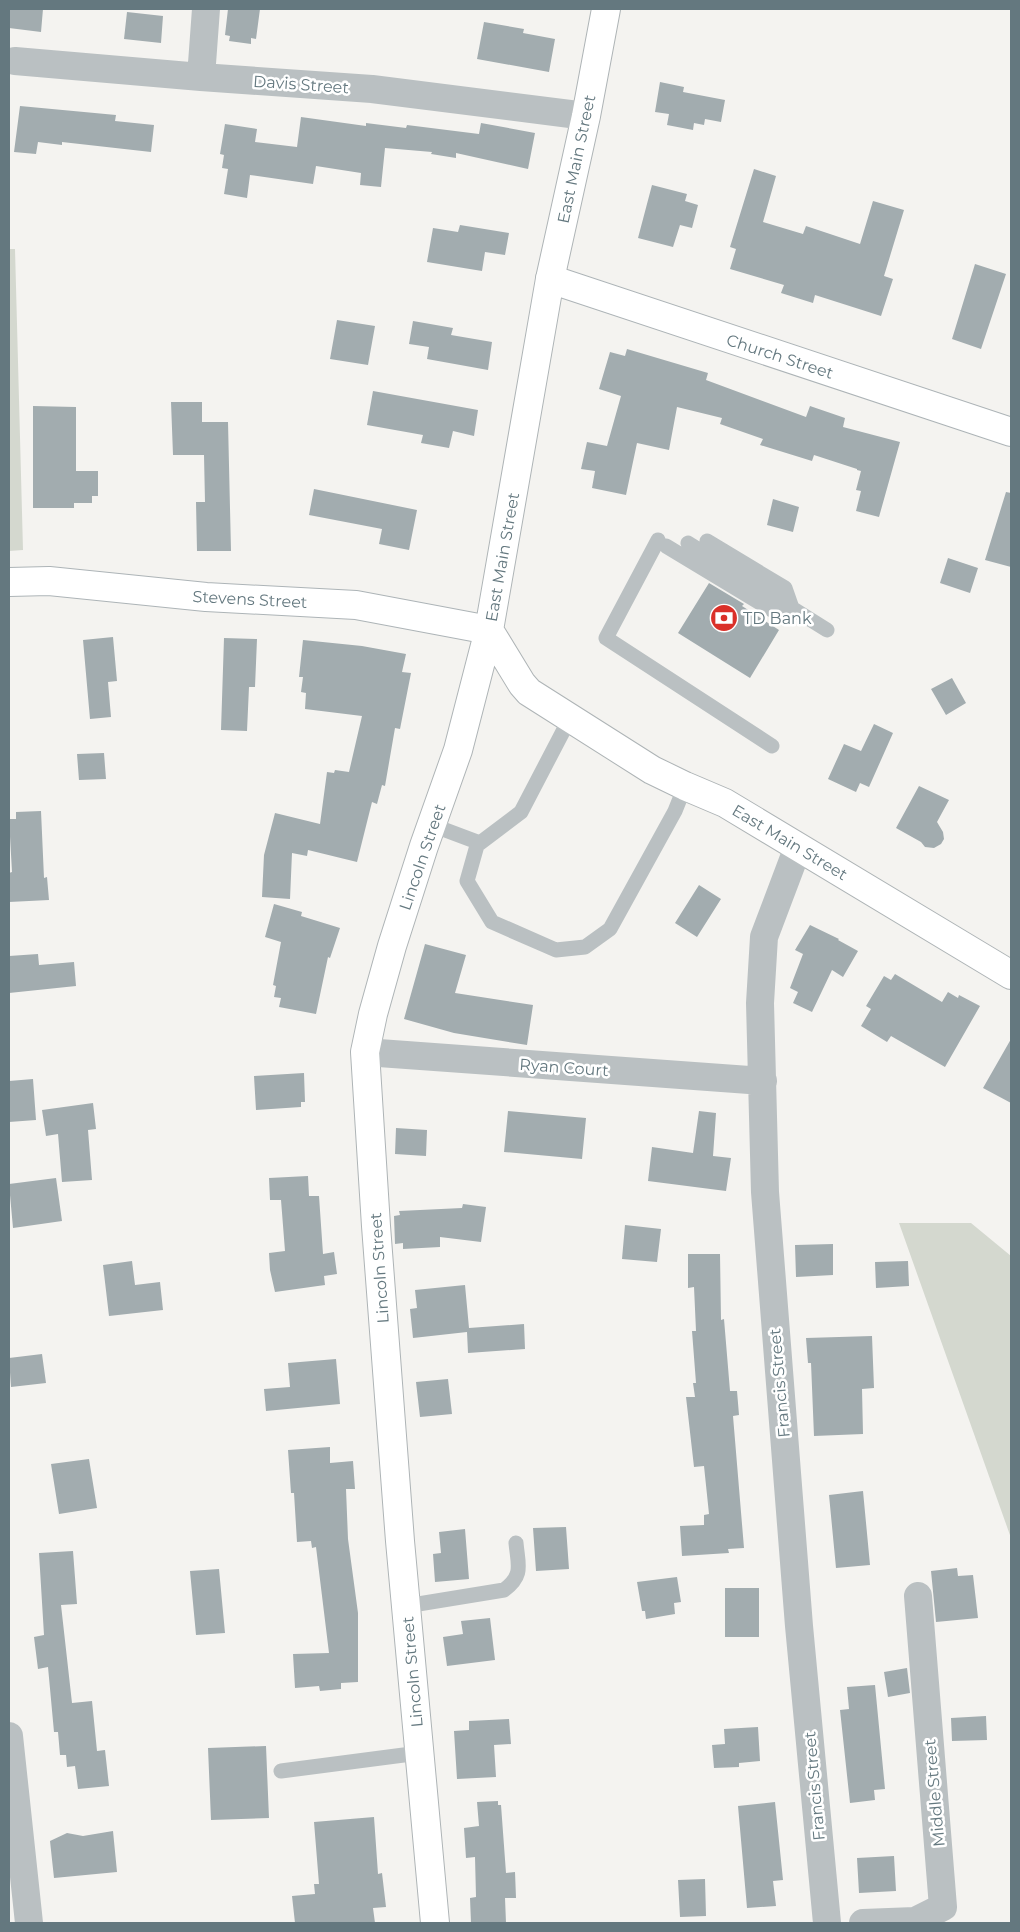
<svg xmlns="http://www.w3.org/2000/svg" width="1020" height="1932" font-family="Montserrat,sans-serif">
<style>
.green{fill:#d4d8cf}
.building{fill:#a2acaf}
.lines{fill:none;stroke-linecap:round;stroke-linejoin:round}
.secondary-casing{stroke:#adb4b7;stroke-width:30}
.primary-casing{stroke:#aeb4b6;stroke-width:30}
.lane{stroke:#bac0c2;stroke-width:15}
.street{stroke:#bac0c2;stroke-width:28}
.secondary{stroke:#fff;stroke-width:28}
.primary{stroke:#fff;stroke-width:28}
.labels{text-anchor:middle;stroke-width:5;stroke-linejoin:round;paint-order:stroke}
.street-label{font-size:16px;fill:#64787f;stroke:#fff}
.poi-label{font-size:16px;fill:#64787f;stroke:#fff;text-anchor:start}
</style>
<rect width="100%" height="100%" fill="#f4f3f0"/>
<path class="green" d="M9 249H15L23 550 9 551Z
M899 1223H971L1011 1256V1538Z"/>
<path class="building" d="M9 9H43L41 32 9 28Z
M228 9H260L256 39 251 38V44L229 41 230 36 225 35Z
M127 12 163 16 161 43 124 39Z
M484 22 524 29 523 33 555 39 549 72 477 59Z
M660 82 684 87 683 92 725 100 721 122 705 119 704 125 694 123 693 130 667 125 669 114 655 112Z
M20 106 116 115 115 121 154 125 151 152 62 142V145L38 142 36 154 14 152Z
M301 117 366 126V123L406 128 407 125 479 134 481 123 535 133 528 169 456 153V158L431 154 432 152 385 148 381 187 360 185 361 173 316 166 313 184 250 175 247 198 224 194 228 169 222 168 224 155 220 154 225 124 257 129 255 142 297 147Z
M754 169 776 176 763 222 803 234 806 226 860 244 873 201 904 210 884 276 893 279 881 316 815 295 813 303 781 293 784 285 730 269 736 249 730 247Z
M652 185 687 194 685 201 698 205 692 228 680 225 673 247 638 238Z
M460 225 509 233 505 255 485 252 482 271 427 262 433 228 458 232Z
M975 264 1006 274 981 349 952 339Z
M337 320 375 326 368 365 330 359Z
M413 321 453 328 451 335 492 342 488 370 427 359 429 347 409 344Z
M627 349 708 373 706 380 806 417 810 406 845 418 843 427 900 442 879 517 856 511 861 491 856 490 861 471 857 470V469L814 455 812 461 760 445 763 439 720 424 722 418 677 407 669 450 637 443 626 495 592 488 595 471 581 469 587 442 607 446 621 396 599 389 610 352 625 356Z
M373 391 478 410 474 436 453 431 449 448 421 443 423 435 367 425Z
M171 402H202V422H228L231 551H197L196 502H205L204 455H173Z
M33 406 76 407V471H98V496H92V503H74V508H33Z
M314 489 417 510 409 550 379 544 382 529 309 515Z
M1006 492 1011 493V567L985 560Z
M773 499 799 507 793 532 767 525Z
M948 558 978 568 970 593 940 583Z
M709 583 744 604 742 606 779 630 750 678 678 633Z
M113 637 117 681 108 682 111 717 90 719 83 640Z
M224 638 257 639 255 687H249L247 731 221 730Z
M303 640 362 646 406 654 402 672 411 673 400 729 395 728 385 786 382 785 377 804 372 802 357 862 308 850 307 856 292 853 290 899 262 897 264 855 275 813 320 824 327 772 334 773 335 770 349 772 362 716 305 709 306 693 301 692 303 677H299Z
M952 678 966 703 946 715 931 689Z
M874 724 893 733 869 787 860 783 856 792 828 779 844 744 861 751Z
M104 753 106 779 79 780 77 754Z
M919 786 949 800 937 822 943 832 944 839 941 844 934 848 925 847 921 842 896 828Z
M41 811 44 878 47 877 49 900 9 902V873L12 872 9 819H16V812Z
M699 885 721 899 697 937 675 923Z
M274 904 302 912 301 916 340 928 330 958 328 957 316 1014 279 1007 281 998 274 997 276 986 273 985 281 942 265 937Z
M810 925 839 939 838 940 858 951 843 977 832 970 812 1012 793 1003 798 992 790 988 803 954 795 950Z
M425 944 466 955 455 993 533 1005 527 1045 454 1033 404 1019Z
M38 954 39 965 74 962 76 986 9 993V956Z
M895 974 942 1002 948 992 958 998 959 995 980 1006 945 1067 891 1036 887 1042 861 1026 871 1009 866 1006 884 976 891 980Z
M1011 1039V1103L983 1088Z
M304 1073 305 1102H301V1107L256 1110 254 1076Z
M33 1079 36 1120 9 1122V1081Z
M93 1103 96 1129 88 1130 92 1180 62 1182 58 1134 46 1136 42 1110Z
M508 1111 586 1118 582 1159 504 1152Z
M699 1111 716 1113 713 1156 731 1158 726 1191 648 1181 652 1147 693 1153Z
M396 1128 427 1130 426 1156 395 1154Z
M308 1176 309 1196H319L323 1254 334 1252 337 1274 324 1276 325 1285 275 1292 270 1270 269 1253 285 1251 281 1200H270L269 1178Z
M56 1178 62 1221 13 1228 9 1184Z
M463 1204 486 1207 481 1242 440 1237V1247L403 1249V1243L395 1244 394 1216 400 1215 399 1211 462 1208Z
M625 1225 661 1229 657 1262 622 1259Z
M833 1244V1275L796 1277 795 1245Z
M688 1254H720L721 1320 724 1319 730 1391H737L739 1415 733 1416 744 1548 728 1549 729 1553 682 1556 680 1526 704 1525V1515L709 1514 704 1466 694 1467 686 1397H695L693 1383H696L692 1331H696L694 1287 688 1288Z
M132 1261 135 1285 160 1282 163 1310 109 1316 103 1265Z
M908 1261 909 1286 876 1288 875 1262Z
M465 1285 469 1328 524 1324 525 1349 468 1353 467 1332 413 1338 410 1309 417 1308 415 1290Z
M872 1336 874 1388 862 1389 863 1434 814 1436 811 1363H808L806 1338Z
M42 1354 46 1383 11 1387 9 1358Z
M336 1359 340 1404 266 1411 264 1389 290 1387 288 1363Z
M448 1379 452 1414 420 1417 416 1382Z
M330 1447V1463L353 1461 355 1489H346L348 1539 358 1613V1682L341 1683V1689L320 1691 319 1686 295 1688 293 1654 329 1653 316 1547 312 1548 311 1541 297 1542 294 1493H291L288 1450Z
M89 1459 97 1508 59 1514 51 1464Z
M863 1491 870 1565 836 1568 829 1495Z
M566 1527 569 1569 536 1571 533 1528Z
M465 1529 469 1579 435 1582 433 1554 441 1553 439 1532Z
M73 1551 77 1604 61 1605 72 1703 92 1701 97 1751 105 1750 109 1786 78 1789 75 1766 67 1767 66 1755H60L58 1732H54L48 1667 38 1669 34 1637 44 1635 39 1553Z
M957 1568 958 1576 973 1575 978 1618 936 1622 931 1571Z
M219 1569 225 1633 196 1635 190 1571Z
M677 1577 681 1602 674 1603 675 1614 646 1619 645 1611H642L637 1582Z
M725 1588H759V1637H725Z
M490 1618 495 1660 447 1666 443 1637 463 1634 461 1621Z
M907 1668 910 1693 888 1697 884 1672Z
M875 1685 885 1789 874 1790 875 1800 850 1803 840 1710 849 1709 847 1687Z
M986 1716 987 1740 952 1741 951 1718Z
M509 1719 511 1744 494 1745 496 1777 457 1779 454 1731 469 1730V1721Z
M758 1727 760 1761 739 1763V1767L714 1768 712 1745 725 1744 724 1729Z
M266 1746 269 1818 211 1820 208 1748Z
M498 1801V1805H501L506 1873 515 1872 516 1898H505L506 1923H471L470 1898 476 1897 475 1857 466 1858 464 1828 479 1826 477 1802Z
M775 1802 783 1880 773 1881 776 1906 747 1908 738 1806Z
M374 1817 378 1874 382 1873 386 1907 373 1908 375 1923H295L292 1896 315 1894 314 1884H319L314 1822Z
M113 1831 117 1872 54 1878 50 1841 67 1833 83 1836Z
M894 1856 896 1891 859 1893 857 1858Z
M705 1879 706 1916 680 1917 678 1880Z"/>
<g class="lines">
<g class="secondary-casing">
<path id="secondary" d="M550 279 1011 432
M9 582 49 581 206 597 356 605 489 630"/>
</g>
<g class="primary-casing">
<path id="primary" d="M489 630 522 684 529 692 652 770 685 786 725 803 1011 975
M435 1923 400 1541 376 1226 365 1052 373 1014 392 946 424 846 458 750 489 630 550 279 586 116 606 9"/>
</g>
<path class="lane" d="M658 540 606 638 772 746
M707 541 785 588 792 608
M688 543 827 630
M666 546 772 610 792 608
M432 825 480 843 521 812 570 718
M478 842 467 881 492 922 556 950 585 947 610 929 675 811 685 786
M406 1606 504 1590C524 1575 518 1565 516 1543
M281 1771 419 1753"/>
<path class="street" d="M15 61 201 77 372 89 586 116
M201 77 206 9
M798 847 764 937 760 1003 765 1192 799 1626 827 1923
M365 1052 763 1081
M9 1736 29 1923
M863 1923 915 1921 943 1907 918 1596"/>
<use href="#secondary" class="secondary"/>
<use href="#primary" class="primary"/>
</g>
<defs>
<g id="bank-disc" transform="scale(1.4375)"><circle r="9.5" fill="#da3029" stroke="#fff"/><path d="M-6-4H6V4H-6ZM0-2.3a2.3 2.3 0 1 0 0 4.6a2.3 2.3 0 1 0 0-4.6Z" fill="#fff"/></g>
</defs>
<g fill-rule="evenodd">
<use href="#bank-disc" x="724" y="618"/>
</g>
<g class="labels">
<g class="street-label">
<text transform="translate(301 84) rotate(4)" y="6">Davis Street</text>
<text transform="translate(576 159) rotate(-78)" y="6">East Main Street</text>
<text transform="translate(780 356) rotate(18)" y="6">Church Street</text>
<text transform="translate(502 557) rotate(-80)" y="6">East Main Street</text>
<text transform="translate(250 599) rotate(3)" y="6">Stevens Street</text>
<text transform="translate(790 842) rotate(31)" y="6">East Main Street</text>
<text transform="translate(422 857) rotate(-71)" y="6">Lincoln Street</text>
<text transform="translate(564 1067) rotate(4)" y="6">Ryan Court</text>
<text transform="translate(379 1268) rotate(-94)" y="6">Lincoln Street</text>
<text transform="translate(779 1383) rotate(-95)" y="6">Francis Street</text>
<text transform="translate(412 1672) rotate(-95)" y="6">Lincoln Street</text>
<text transform="translate(814 1786) rotate(-95)" y="6">Francis Street</text>
<text transform="translate(934 1793) rotate(-95)" y="6">Middle Street</text>
</g>
<g class="poi-label">
<text x="743" y="624">TD Bank</text>
</g>
</g>
<rect width="1020" height="1932" fill="none" stroke="#64787f" stroke-width="20"/>
</svg>
